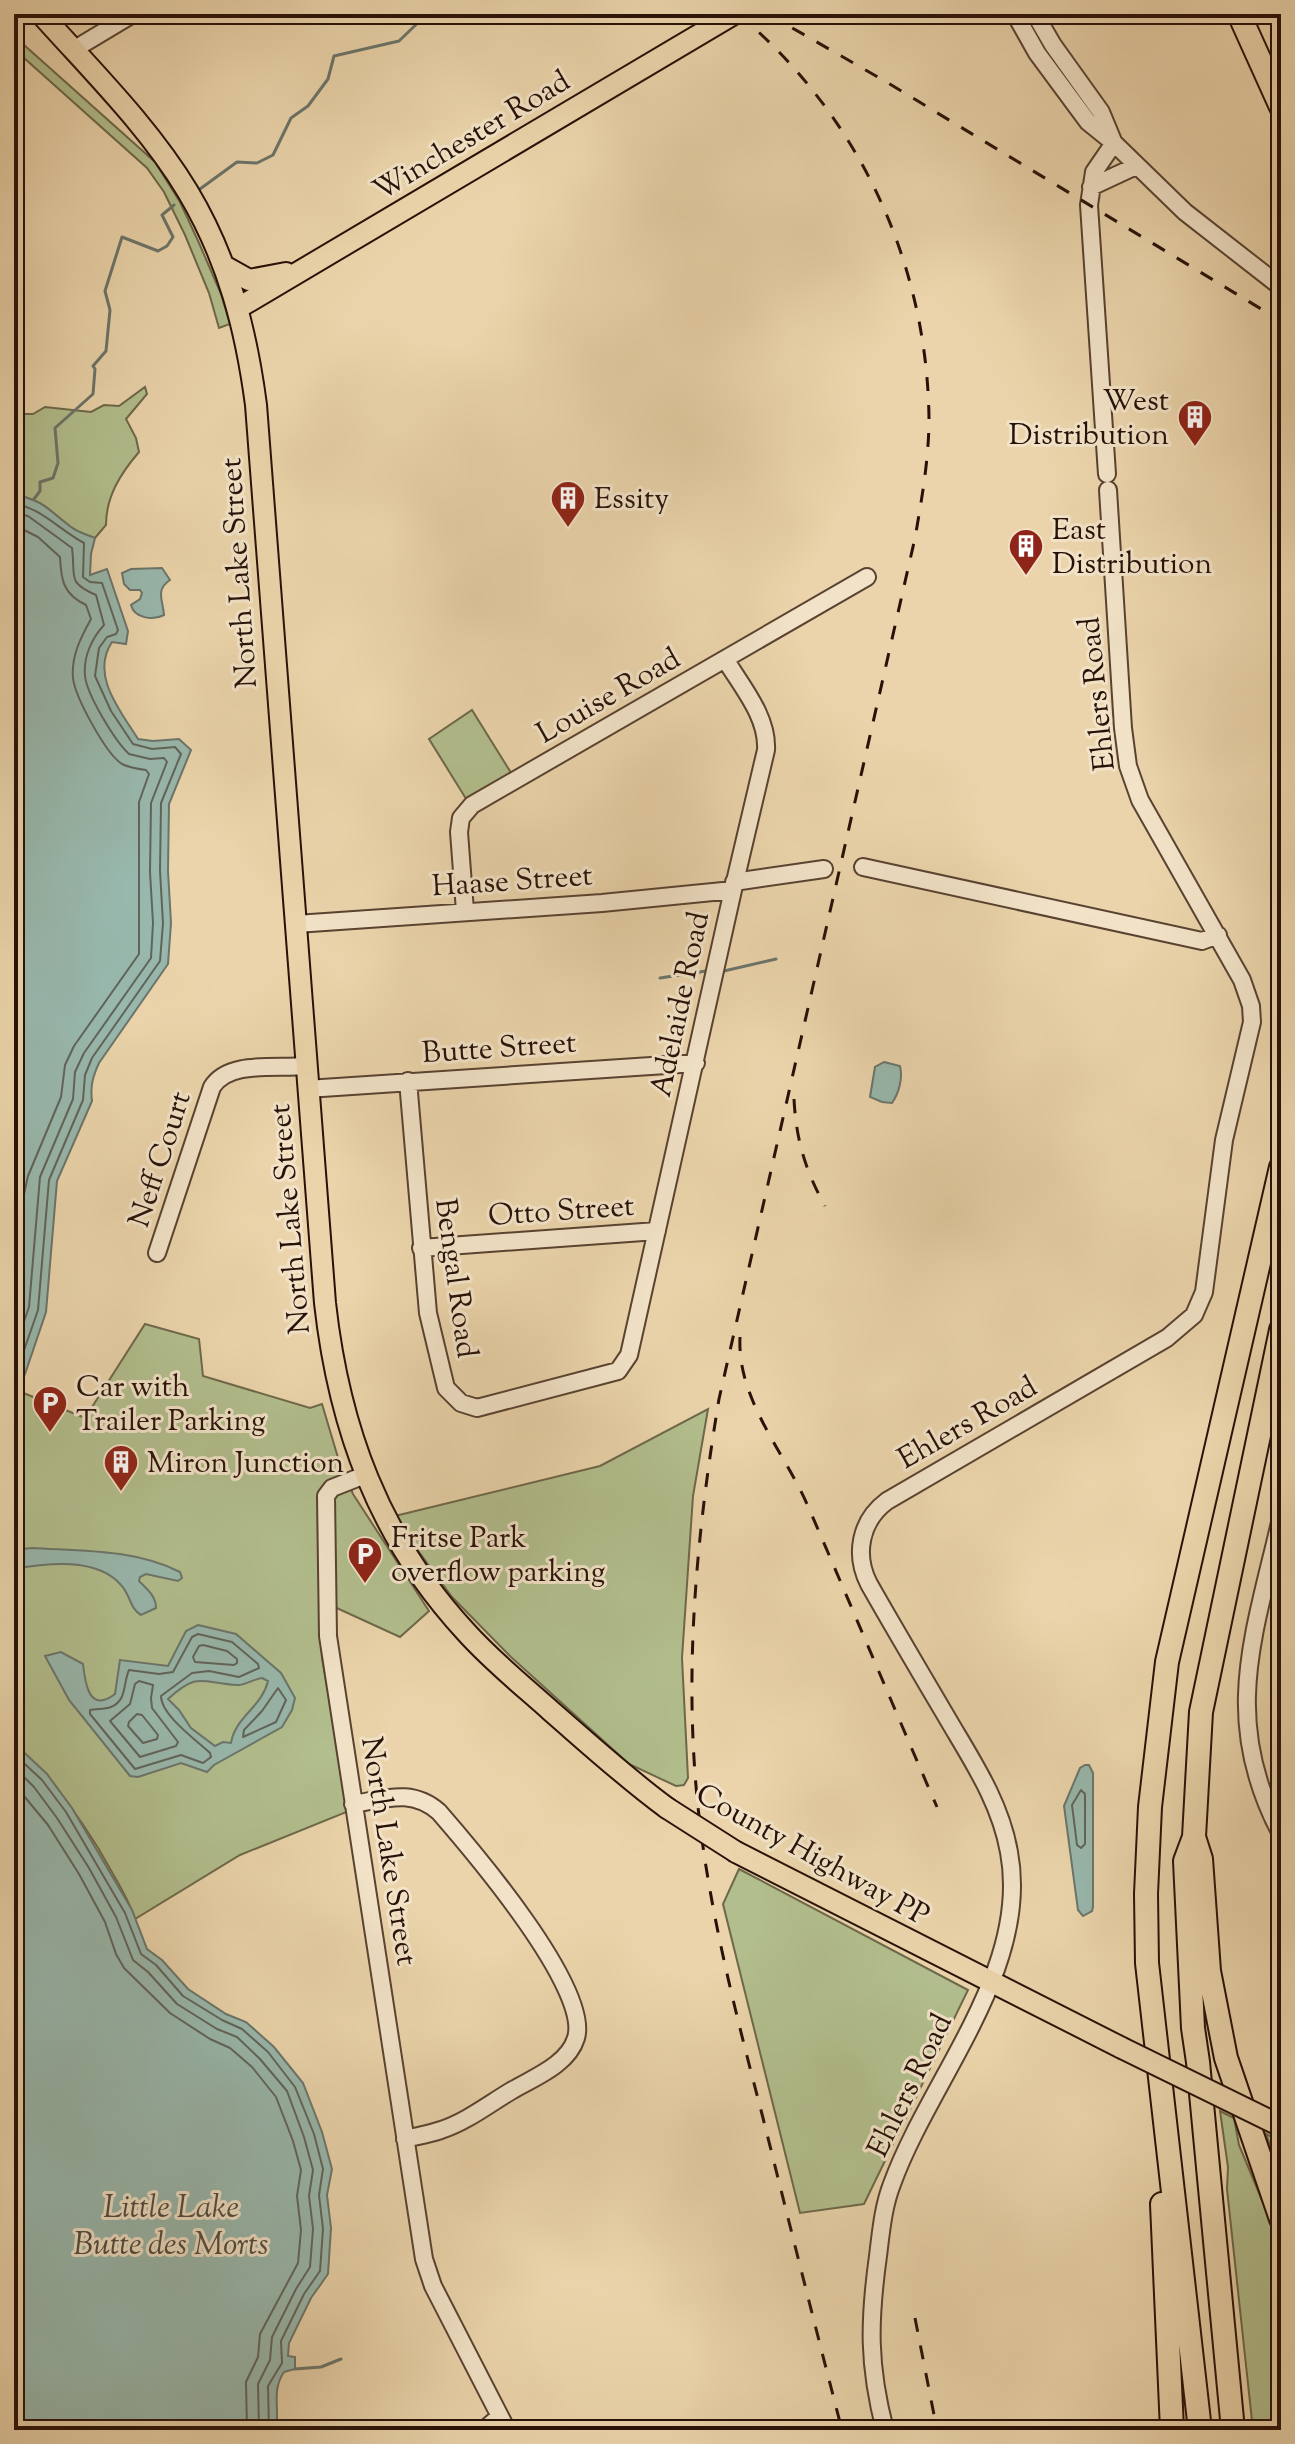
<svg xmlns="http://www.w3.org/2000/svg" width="1295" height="2444" font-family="'Sorts Mill Goudy',serif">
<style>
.green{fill:#b2be8d;stroke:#6d684a;stroke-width:2}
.water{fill:#98b8ad;stroke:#6b756b;stroke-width:2;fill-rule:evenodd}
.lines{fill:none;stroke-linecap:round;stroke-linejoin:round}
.shore{stroke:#60645a;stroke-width:2}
.stream{stroke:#6b756b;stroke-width:3}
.minor-casing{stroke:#594231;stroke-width:20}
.major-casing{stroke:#281108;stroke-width:24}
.highway-casing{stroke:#281108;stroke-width:26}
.minor{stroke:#f2e3c8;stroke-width:16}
.major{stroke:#ebd4ab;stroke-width:20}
.highway{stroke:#ebd4ab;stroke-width:22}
.rail{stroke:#281108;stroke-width:3;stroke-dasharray:14 14;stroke-linecap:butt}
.major-bridge-casing{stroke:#281108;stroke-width:24;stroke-linecap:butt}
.major-bridge{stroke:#ebd4ab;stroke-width:20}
.labels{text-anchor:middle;stroke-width:6;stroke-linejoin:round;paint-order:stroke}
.street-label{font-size:30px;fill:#281108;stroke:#f2e3c8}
.poi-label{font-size:30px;fill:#281108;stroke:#f2e3c8;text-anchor:start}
.water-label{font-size:32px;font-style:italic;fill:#4f4b42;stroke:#f2e3c8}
</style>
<rect width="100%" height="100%" fill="#ebd4ab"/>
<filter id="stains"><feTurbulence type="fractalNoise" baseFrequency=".0025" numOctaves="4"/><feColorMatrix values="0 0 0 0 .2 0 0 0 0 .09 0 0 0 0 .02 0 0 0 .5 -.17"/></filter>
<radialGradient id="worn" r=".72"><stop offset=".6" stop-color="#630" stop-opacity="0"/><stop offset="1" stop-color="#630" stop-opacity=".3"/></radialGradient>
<path class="green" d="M14 36 155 162 180 202 199 243 221 294 230 324 219 328 209 293 185 235 164 192 147 168 14 49Z
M145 387 147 394 126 419 136 438 139 452C121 473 106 496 106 525L95 538C87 535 77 532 71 527 47 509 46 502 14 494V414H33L45 407 91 412 104 405 119 406Z
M472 710 513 776 468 802 429 739Z
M145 1324 199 1339 203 1376 310 1408 322 1404 339 1461 353 1494 429 1611 400 1637 328 1604 320 1613 322 1658 349 1811 240 1855 135 1919C130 1903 121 1888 113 1874 86 1824 54 1781 14 1743V1398L21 1392 85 1418Z
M708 1409 693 1496 682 1658 688 1778 684 1785 676 1786 629 1764 511 1657 452 1597 400 1526 395 1516 600 1466Z
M739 1869 968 1990 864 2204 800 2213 723 1904Z
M1220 2111 1234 2118 1239 2145 1271 2222 1281 2263V2430H1253L1227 2189 1228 2167Z
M1266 2134 1281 2141V2177Z"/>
<path class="water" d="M14 494C46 502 47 509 71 527 77 532 87 535 95 538L91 554 90 575 107 569 128 631 126 644 112 642C90 675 120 710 138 739L153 741 179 739 191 750 169 804 168 871 171 923 168 964 99 1063C93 1076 90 1086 92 1101L57 1181 46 1312 25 1374 14 1394Z
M162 568 170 580C155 590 163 600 164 615 153 621 134 618 131 605L140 599 142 593 140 590H130L124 584 122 573 131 569Z
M884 1062 900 1066C903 1078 899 1093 892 1103L882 1102 870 1097 875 1067Z
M32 1548C82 1551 134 1549 180 1572L182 1578 178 1581 146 1574 140 1577 139 1581C147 1589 156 1596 156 1608L141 1615C130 1609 130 1594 121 1585 97 1557 47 1563 14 1569V1550Z
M198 1625 236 1634 281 1673 295 1698 292 1710 282 1727 214 1765 207 1772 181 1763 138 1777 130 1776 69 1700 45 1656 61 1652 83 1664C85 1683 89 1714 115 1694L120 1660 168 1666 186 1631ZM262 1678 268 1681C262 1707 235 1717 231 1743L223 1742 215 1746 191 1728 179 1710 168 1699C200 1670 202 1684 238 1685 245 1685 254 1679 262 1678Z
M14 1743 47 1774 72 1808 132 1910 147 1949 162 1960 188 1989 226 2014 246 2022 274 2047 303 2083 322 2132 332 2169 327 2195 331 2228 328 2274 311 2298 289 2343 288 2356 295 2357V2369L284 2372C271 2391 280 2409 276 2430H14Z
M1085 1765H1089L1093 1773V1907L1092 1911 1083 1916 1078 1910 1064 1806 1080 1768Z"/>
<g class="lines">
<path class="shore" d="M14 503C42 509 60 530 84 543L83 577 90 582 102 583 118 630 116 634 107 637 99 648 95 676 111 711 133 744 152 749 175 747 181 754 161 803 160 871 163 923 160 961 92 1058 85 1075 83 1100 49 1180 38 1310 14 1379
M14 513 28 516 72 548C76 577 66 582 96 595L104 625C92 638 83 657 85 676 87 695 115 741 129 754L150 759 164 758 167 762 151 803 150 872 153 923 151 958 84 1053 75 1072 73 1099 40 1177 29 1307 14 1350
M14 525 38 537 60 557C61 580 63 594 86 605L91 619C81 637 71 656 73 678 75 697 106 754 122 764 130 768 138 769 146 770L149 774 139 802V954L74 1046 65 1065 61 1097 28 1176 24 1194 21 1265 14 1314
M198 1634 232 1642 258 1664 259 1668 239 1677 209 1671 192 1673 161 1696C161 1715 196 1740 210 1753L211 1757 203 1763 181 1755 135 1769 90 1714V1710C96 1708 104 1710 111 1707 127 1701 123 1683 129 1670L159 1674 173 1672 192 1637Z
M203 1645 227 1651 237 1659V1663L234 1665 195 1662 193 1657 199 1646Z
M139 1681 153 1685 151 1698 152 1708 178 1742 176 1746 140 1757 110 1721 130 1704 135 1684Z
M278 1688 286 1700 276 1722 243 1737 244 1730 262 1711Z
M137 1714 142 1715 158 1735 157 1739 143 1743 128 1726 129 1722Z
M14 1754 42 1780 66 1812 125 1913 141 1954 156 1965 183 1996 222 2020 242 2029 268 2052 295 2087 314 2134 323 2169 319 2195 323 2229 320 2271 304 2294 281 2341 282 2363 268 2386 269 2430
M14 1767 34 1787 57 1818 89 1868 116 1917 133 1960 148 1972 177 2004 217 2029 237 2037 260 2059 287 2091 304 2137 313 2170 309 2196 313 2229 310 2267 296 2289 272 2337 270 2360 258 2384 259 2430
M14 1784 48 1825 79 1874 105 1922 116 1954 124 1968 170 2013 210 2039 230 2048 252 2067 276 2097 293 2141 301 2170 297 2196 301 2230 298 2263 260 2334 258 2357 246 2382 247 2430
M1081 1790 1085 1794V1844L1081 1848 1077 1845 1072 1805Z"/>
<path class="stream" d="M200 189 237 162 257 163 273 155 291 118 308 106 328 79 334 56 399 41 427 14
M34 499 40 491V482L53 478 58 463 55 428 93 394 95 369 93 366 106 351 110 310 105 291 122 237 158 251 167 246 173 237 162 215 174 205
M724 971 776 959
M660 978 706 971
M295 2369 321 2367 341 2359"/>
<g class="minor-casing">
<path id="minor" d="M1015 14 1037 53 1088 122 1114 143 1185 212 1281 287
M1035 14 1053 45 1101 112 1113 141
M73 50 133 14
M1091 187 1136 166
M1107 474 1089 205 1094 172 1114 143
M863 867 1202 941 1218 935
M734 882 824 869
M465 911 459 832 461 818 472 805 867 577
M296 924 602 903 733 890
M408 1081 428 1313 446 1388 461 1403 477 1408 618 1371 629 1355 733 890 766 750C768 717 742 687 725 659
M307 1089 696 1063
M421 1248 657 1231
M157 1253 212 1087C229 1060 276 1069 306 1066
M365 1475 332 1488 326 1496 328 1636 424 2259 433 2286 507 2430
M1281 1518C1254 1636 1220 1719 1281 1834
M353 1804C385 1799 412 1788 439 1812 472 1850 591 1989 576 2038 568 2065 533 2078 511 2091 489 2104 466 2122 441 2130 430 2134 417 2136 405 2139
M484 2430 500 2416
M885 2430C868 2365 869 2321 878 2256 881 2232 883 2207 892 2184 930 2079 1031 1969 1009 1852 1000 1801 971 1759 946 1716 920 1672 894 1628 869 1584 854 1555 860 1521 887 1501L1167 1338 1194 1315 1204 1292 1224 1140 1252 1022 1251 1006 1242 980 1140 800 1128 766 1123 728 1108 490"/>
</g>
<g class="major-casing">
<path id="major" d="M41 14C92 71 149 127 188 192 228 259 246 329 256 405L325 1303C339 1428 379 1538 466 1632 492 1661 522 1685 551 1711 589 1744 626 1778 667 1808
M224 266 249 280 286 273
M238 308 734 14
M736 1852 1122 2048"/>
</g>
<g class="highway-casing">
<path id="highway" d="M1239 14 1281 107
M1194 1837 1201 1859 1209 1971 1226 2058 1281 2219
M1162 2204 1172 2430
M1200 2430 1147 1963 1146 1894 1150 1807 1167 1662 1281 1167
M1233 2430 1198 2062 1193 2028 1185 1861 1194 1837 1201 1712 1281 1330"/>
</g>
<use href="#minor" class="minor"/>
<use href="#major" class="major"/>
<use href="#highway" class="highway"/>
<path class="rail" d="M738 14C858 114 927 262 929 418 929 458 922 498 915 538L719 1399C696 1537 683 1677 699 1816 711 1919 737 2018 763 2118 789 2222 815 2326 842 2430
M768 14 883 80 1281 321
M794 1099C796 1139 805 1170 825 1206
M740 1337C737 1399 783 1450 807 1504 851 1605 893 1706 937 1807
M915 2318 937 2430"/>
<g class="major-bridge-casing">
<path id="major-bridge" d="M667 1808 736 1852
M1122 2048 1281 2126"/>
</g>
<use href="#major-bridge" class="major-bridge"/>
</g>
<defs>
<g id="building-pin" transform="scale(1.8)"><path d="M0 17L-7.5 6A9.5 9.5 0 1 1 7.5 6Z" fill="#8f2418" stroke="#f2e3c8"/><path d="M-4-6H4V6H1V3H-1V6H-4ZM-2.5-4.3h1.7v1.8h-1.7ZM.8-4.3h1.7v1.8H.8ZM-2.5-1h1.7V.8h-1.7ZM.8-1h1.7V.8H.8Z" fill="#fff"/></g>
<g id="parking-pin" transform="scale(1.8)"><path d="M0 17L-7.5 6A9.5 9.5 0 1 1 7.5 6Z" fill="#8f2418" stroke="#f2e3c8"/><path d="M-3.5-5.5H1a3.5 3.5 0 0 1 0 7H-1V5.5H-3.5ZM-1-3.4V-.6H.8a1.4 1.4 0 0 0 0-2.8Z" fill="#fff"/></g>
</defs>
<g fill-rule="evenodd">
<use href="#building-pin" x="1195" y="417"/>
<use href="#building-pin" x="568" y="498"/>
<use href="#building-pin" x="1026" y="546"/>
<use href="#parking-pin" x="50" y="1403"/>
<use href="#building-pin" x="121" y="1462"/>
<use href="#parking-pin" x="365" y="1554"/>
</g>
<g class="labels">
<g class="street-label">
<text transform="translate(471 135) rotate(-31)" y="10">Winchester Road</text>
<text transform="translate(238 573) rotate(-94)" y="10">North Lake Street</text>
<text transform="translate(1096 694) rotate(-96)" y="10">Ehlers Road</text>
<text transform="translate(608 695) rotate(-30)" y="10">Louise Road</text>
<text transform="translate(512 880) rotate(-4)" y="10">Haase Street</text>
<text transform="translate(679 1004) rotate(-78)" y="10">Adelaide Road</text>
<text transform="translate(499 1047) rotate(-4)" y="10">Butte Street</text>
<text transform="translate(159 1159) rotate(-72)" y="10">Neff Court</text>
<text transform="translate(561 1210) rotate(-4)" y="10">Otto Street</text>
<text transform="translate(289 1219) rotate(-95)" y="10">North Lake Street</text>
<text transform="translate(457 1278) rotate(82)" y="10">Bengal Road</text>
<text transform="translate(967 1422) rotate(-30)" y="10">Ehlers Road</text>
<text transform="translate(390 1851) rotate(81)" y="10">North Lake Street</text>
<text transform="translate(813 1854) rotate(29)" y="10">County Highway PP</text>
<text transform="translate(909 2085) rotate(-64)" y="10">Ehlers Road</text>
</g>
<g class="poi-label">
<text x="1169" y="410" text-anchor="end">West<tspan x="1169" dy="34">Distribution</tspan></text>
<text x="594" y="508">Essity</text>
<text x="1052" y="539">East<tspan x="1052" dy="34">Distribution</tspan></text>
<text x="76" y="1396">Car with<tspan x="76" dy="34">Trailer Parking</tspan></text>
<text x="147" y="1472">Miron Junction</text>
<text x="391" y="1547">Fritse Park<tspan x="391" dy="34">overflow parking</tspan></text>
</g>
<g class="water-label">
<text x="171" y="2217">Little Lake<tspan x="171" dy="37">Butte des Morts</tspan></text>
</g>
</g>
<rect width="1295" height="2444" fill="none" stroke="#ebd4ab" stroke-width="48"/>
<rect x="16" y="16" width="1263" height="2412" fill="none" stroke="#281108" stroke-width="4"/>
<rect x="24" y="24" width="1247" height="2396" fill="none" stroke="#281108" stroke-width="2"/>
<rect width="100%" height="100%" filter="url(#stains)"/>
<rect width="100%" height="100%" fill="url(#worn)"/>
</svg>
